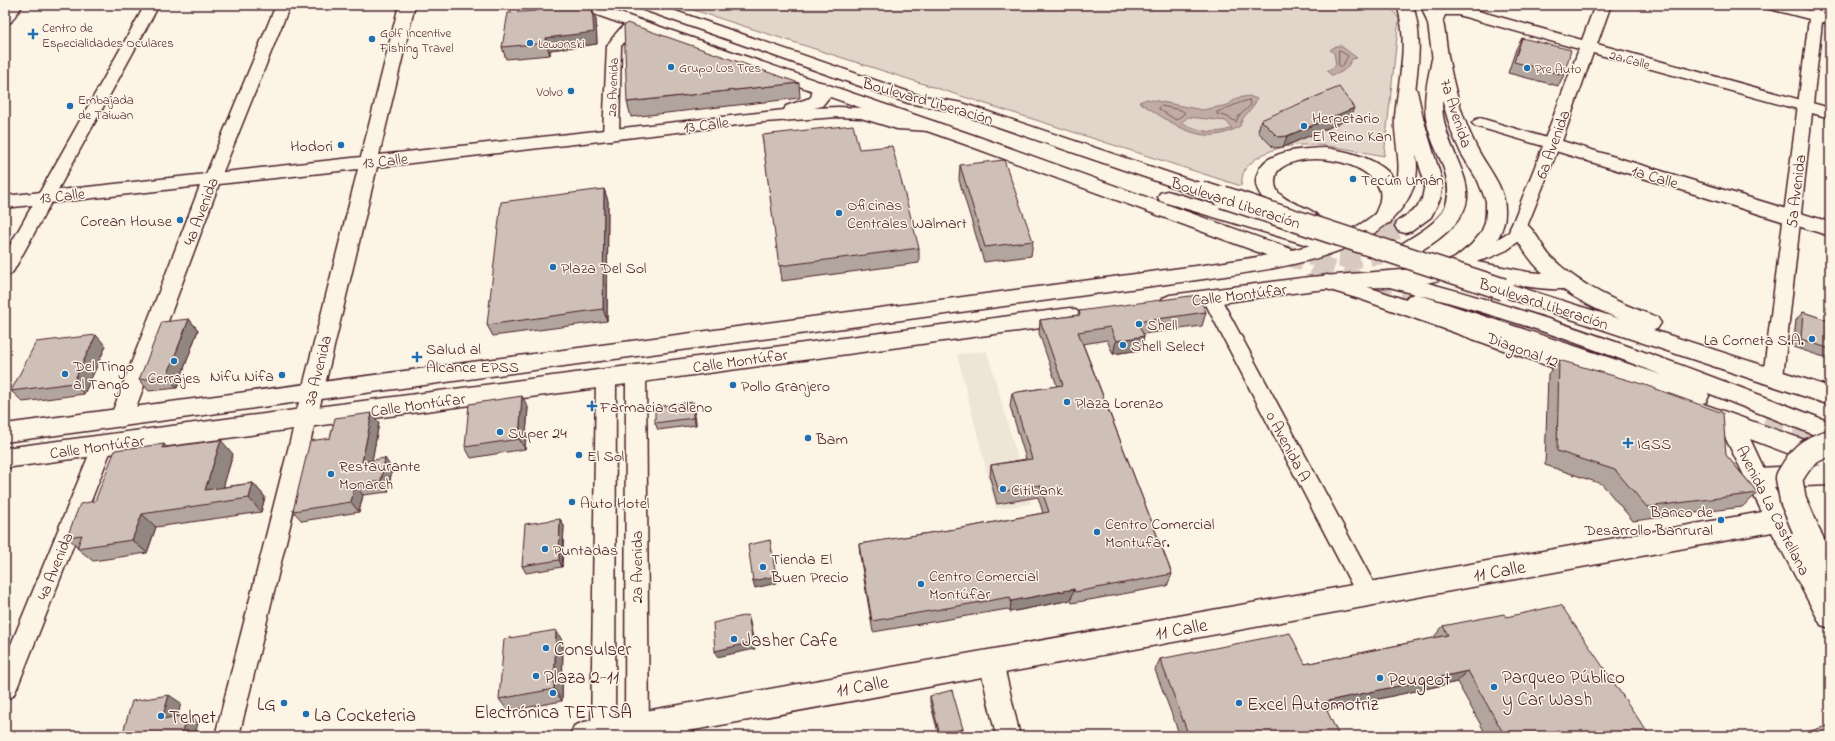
<svg xmlns="http://www.w3.org/2000/svg" width="1835" height="741" font-family="'Indie Flower',sans-serif">
<style>
.built{fill:#eee5d7}
.green{fill:#e2d5ca;stroke:#967a7a}
.water{fill:#c0aca5;stroke:#917474;fill-rule:evenodd}
.lines{fill:none;stroke-linecap:round;stroke-linejoin:round}
.shore{stroke:#79575c;stroke-width:1}
.trunk-tunnel{stroke:#d8cac0;stroke-width:21;stroke-dasharray:21 10;stroke-linecap:butt}
.minor-casing{stroke:#4a1f2b;stroke-width:3}
.tertiary-casing{stroke:#4a1f2b;stroke-width:3}
.secondary-casing{stroke:#4a1f2b;stroke-width:3}
.trunk-casing{stroke:#4a1f2b;stroke-width:3}
.minor{fill:#fcf5e5;fill-rule:evenodd}
.tertiary{fill:#fcf5e5;fill-rule:evenodd}
.secondary{fill:#fcf5e5;fill-rule:evenodd}
.trunk{fill:#fcf5e5;fill-rule:evenodd}
.secondary-bridge-casing{stroke:#4a1f2b;stroke-width:29;stroke-linecap:butt}
.trunk-bridge-far1-casing{stroke:#4a1f2b;stroke-width:20;stroke-linecap:butt}
.trunk-bridge-casing{stroke:#4a1f2b;stroke-width:24;stroke-linecap:butt}
.secondary-bridge{stroke:#fcf5e5;stroke-width:26}
.trunk-bridge-far1{stroke:#fcf5e5;stroke-width:17}
.trunk-bridge{stroke:#fcf5e5;stroke-width:21}
.wall{fill:#b2a59d;stroke:#4a1f2b}
.shaded-wall{fill:#918680;stroke:#4a1f2b}
.building{fill:#cfc0b7;stroke:#4a1f2b}
.poi-dot{fill:#1f6fb2;stroke:#fcf5e5;stroke-width:1.5}
.labels{text-anchor:middle;stroke-width:3;stroke-linejoin:round;paint-order:stroke}
.far-poi-label{font-size:13px;fill:#4a1f2b;stroke:#fcf5e5;text-anchor:start}
.far-street-label{font-size:13px;fill:#4a1f2b;stroke:#fcf5e5}
.street-label{font-size:16px;fill:#4a1f2b;stroke:#fcf5e5}
.poi-label{font-size:16px;fill:#4a1f2b;stroke:#fcf5e5;text-anchor:start}
.near-street-label{font-size:19px;fill:#4a1f2b;stroke:#fcf5e5}
.near-poi-label{font-size:19px;fill:#4a1f2b;stroke:#fcf5e5;text-anchor:start}
</style>
<rect width="100%" height="100%" fill="#fcf5e5"/>
<filter id="ink" filterUnits="userSpaceOnUse"><feTurbulence type="fractalNoise" baseFrequency=".025" numOctaves="2"/><feDisplacementMap in="SourceGraphic" scale="8" xChannelSelector="R" yChannelSelector="G"/><feConvolveMatrix kernelMatrix="1 2 1 2 8 2 1 2 1" color-interpolation-filters="sRGB"/></filter>
<g filter="url(#ink)">
<path class="built" d="M987 351 1031 504 996 509 957 354Z"/>
<path class="green" d="M678 5H1390L1399 19 1384 156C1345 149 1293 134 1257 158 1252 162 1245 167 1243 174 1242 177 1242 182 1241 186Z"/>
<path class="water" d="M1336 46H1341L1357 58 1352 59C1347 69 1342 74 1331 75L1327 71 1336 65 1334 53 1330 50Z
M1249 96 1257 99C1253 110 1242 115 1240 126 1202 150 1171 122 1139 102L1147 99 1202 110 1228 105 1237 98ZM1188 117 1226 121 1232 128C1214 136 1197 130 1181 123Z"/>
<g class="lines">
<path class="shore" d="M1339 50 1348 56 1342 67 1339 65Z
M1249 100 1251 105 1238 117 1236 122 1228 117 1217 114V112C1228 109 1238 102 1249 100Z
M1161 106 1181 110 1185 113 1176 120 1159 109Z"/>
<path class="trunk-tunnel" d="M1347 241 1374 237 1405 226
M1284 254 1415 301
M1308 255 1355 258 1397 251
M1765 418 1830 439"/>
<g class="minor-casing">
<path id="minor" d="M145 5H159L14 270 11 274 5 276V254Z
M276 5H290L220 179 218 183 212 184 206 183 204 179Z
M1764 5H1787L1810 11V5H1824L1823 14 1830 16V24L1822 22 1783 377 1780 382 1773 384 1766 382 1763 377 1809 19 1766 8Z
M635 19 640 20 642 23 621 46 619 135 616 138 611 140 606 138 603 135 607 46C614 36 623 22 635 19Z
M1480 118 1557 141 1560 144 1522 239 1507 250 1489 258 1471 263 1465 261 1462 257 1465 253 1489 244 1509 232 1543 146 1475 126 1472 123 1475 120Z
M1211 291 1217 292 1220 297 1376 587 1379 594 1376 601 1368 604 1360 601 1202 297 1205 292Z
M636 367 643 369 646 374 649 736H625L626 374 629 369Z
M606 371 613 373 616 378 615 736H591L596 378 599 373Z
M306 410 313 412 316 418 239 736H215L296 418 299 412Z
M103 437 110 439 113 445 17 688 13 696 5 700V659L93 445 96 439Z
M991 651 999 654 1003 662 1020 736H996L979 662 983 654Z"/>
</g>
<g class="tertiary-casing">
<path id="tertiary" d="M7 5H23L11 22 5 24V8Z
M399 5H415L379 155 784 110 786 106 810 98 812 95 811 87 813 83 819 82 825 83 830 96 822 106 814 108 838 107 863 108 899 119 936 122 939 126 936 130 930 131 897 129 861 118 838 117 764 122 377 167 317 418 314 424 306 427 298 424 295 418 358 169 219 184 132 418 129 424 121 427 113 424 110 418 200 186 5 208V196L361 157Z
M1444 5 1464 7 1582 40 1595 5H1611L1597 44 1830 108V118L1593 53 1562 141 1830 222V236L1546 148 1543 144 1579 49 1458 15H1445L1442 22 1436 24 1430 22 1428 19 1433 9Z
M1327 275 1377 290 1593 365 1596 371 1593 377 1585 379 1363 300 1320 287 1317 282 1320 277Z
M1695 401 1830 449V469L1750 439 1766 473 1830 590V628L1821 625 1772 532 661 736H570L574 726 584 722 1762 512 1725 437 1724 430 1687 416 1684 410 1687 404Z"/>
</g>
<g class="secondary-casing">
<path id="secondary" d="M1397 5H1413C1425 45 1415 76 1413 116 1411 138 1422 164 1414 186 1388 257 1276 268 1211 278L5 442V424L1211 264C1265 256 1374 244 1396 185 1403 164 1393 138 1395 116 1399 76 1409 45 1397 5Z
M1421 5H1437C1446 23 1445 42 1449 61 1454 88 1462 117 1474 142 1484 165 1505 184 1505 210 1506 231 1492 250 1477 262L1528 272 1567 275 1574 277 1577 282 1574 287C1548 295 1488 279 1460 272 1420 292 1371 285 1328 289 1275 294 1223 303 1170 311L1163 308 1160 303 1163 298 1170 295 1309 277 1429 268 1436 267 1455 258 1471 245 1481 233 1485 223 1486 212V201L1478 181 1461 153 1452 133 1435 76 1428 24Z
M1070 308 1077 311 1081 316 1077 321 1070 324 5 468V448Z
M1830 465V485L1756 488 1748 485 1744 478 1748 471 1756 468Z
M1805 517 1814 520 1830 550V585L1821 582 1793 528 1796 520Z"/>
</g>
<g class="trunk-casing">
<path id="trunk" d="M574 5H597L976 136 1291 249 1294 254 1291 259 1284 261 1277 259 964 144 577 8Z
M635 5H658L918 95 962 103 1208 186 1210 190 1208 194 1201 196 1194 194 952 111 908 103 638 8Z
M1440 54 1446 56 1448 59C1445 78 1440 97 1443 116 1452 171 1498 197 1433 243 1423 249 1415 256 1403 253L1400 248 1403 243C1439 221 1459 209 1442 163 1436 150 1430 137 1427 123 1422 101 1428 80 1432 59L1434 56Z
M1409 86 1415 87 1417 91 1423 118 1443 184 1440 199 1431 217 1412 231 1405 233 1398 231 1395 226 1398 221 1417 208 1422 199 1425 184 1405 118 1401 91 1403 87Z
M1325 148C1364 153 1421 172 1390 223L1383 224 1376 223 1373 218C1377 210 1382 200 1380 191 1371 159 1297 148 1277 172 1265 204 1309 202 1318 217L1315 222C1306 224 1299 221 1291 218 1273 211 1247 191 1259 170 1262 164 1267 159 1273 157 1289 149 1307 149 1325 148Z
M1167 191 1321 235 1324 240 1321 245 1314 247 1160 201 1158 197 1160 193Z
M1520 221C1535 226 1541 247 1551 257 1581 287 1619 303 1657 317L1661 323 1657 329 1653 330 1830 387V405L1496 294 1493 289 1496 284 1503 282 1620 319C1589 307 1559 291 1536 266 1526 255 1518 241 1510 228L1513 223Z
M1386 272C1538 310 1684 365 1830 422V441L1708 393 1709 396 1706 402 1698 405 1408 306 1405 301 1408 296 1415 294 1379 284 1376 279 1379 274ZM1417 294C1500 315 1582 344 1662 375Z"/>
</g>
<use href="#minor" class="minor"/>
<use href="#tertiary" class="tertiary"/>
<use href="#secondary" class="secondary"/>
<use href="#trunk" class="trunk"/>
<g class="secondary-bridge-casing">
<path id="secondary-bridge" d="M1805 528 1793 500 1789 478C1801 457 1807 450 1830 443"/>
</g>
<g class="trunk-bridge-far1-casing">
<path id="trunk-bridge-far1" d="M1201 190 1226 198"/>
</g>
<g class="trunk-bridge-casing">
<path id="trunk-bridge" d="M1223 197 1503 289"/>
</g>
<use href="#secondary-bridge" class="secondary-bridge"/>
<use href="#trunk-bridge-far1" class="trunk-bridge-far1"/>
<use href="#trunk-bridge" class="trunk-bridge"/>
</g>
<path class="wall" d="M592 8 596 20 597 44 550 50V55L506 59 502 47Z
M1522 38 1564 75 1558 86 1508 73 1516 49Z
M799 83 800 98 631 117 627 102Z
M1349 119 1283 147 1274 148 1258 132 1261 120Z
M762 135 859 149 919 248V263L782 281Z
M960 165 1033 241 1031 256 984 262 959 180Z
M604 189 608 201 607 321 493 336 487 325Z
M1079 311 1206 312 1202 326 1143 334 1144 336 1140 350 1113 354 1107 340 1083 344 1172 574 1167 586 1072 603 1071 600 1010 612 1008 609 873 632 860 556 859 544 968 527 1043 513 1038 497 997 504 990 478 991 465 1026 459 1010 406 1012 393 1057 386 1039 333 1040 320 1078 315Z
M1803 312 1830 321V359L1793 347 1796 320Z
M189 319 198 330 177 388 149 391 139 380Z
M106 346 84 394 23 402 11 391Z
M1559 360 1726 455 1758 493 1742 507 1633 521 1602 484 1545 465 1548 374Z
M693 402 695 410 696 425 658 430 655 423Z
M528 407 525 449 471 458 465 447Z
M372 413 379 423 372 460 392 469 388 492 363 495 359 512 302 521 293 511 330 438Z
M168 447 233 454 223 487 253 483 265 497 261 512 156 527 147 553 93 561 77 548V546L67 537 95 501Z
M560 519 564 526 562 567 526 573 522 566Z
M1506 617 1650 736H1487L1457 682 1326 710 1339 736H1180L1155 670 1160 659 1305 664 1433 638 1443 626Z
M563 642 562 701 508 711 499 699Z
M930 696 963 729 962 735 959 736H939L930 702Z"/>
<path class="shaded-wall" d="M592 8 596 20 597 44 550 50V55L546 43V38Z
M1354 108 1349 119 1283 147 1287 136Z
M604 189 608 201 607 321 603 309Z
M189 319 198 330 177 388 167 376Z
M96 335 106 346 84 394 73 383Z
M1144 336 1140 350 1113 354 1116 341Z
M522 396 528 407 525 449 519 439Z
M693 402 695 410 696 425 693 418Z
M372 413 379 423 370 472 362 462Z
M221 440 233 454 219 502 205 490Z
M164 444 177 458 162 448Z
M385 458 392 469 388 492 381 481Z
M253 483 265 497 261 512 249 498Z
M355 485 363 495 359 512 351 502Z
M142 514 156 527 147 553 132 540Z
M560 519 564 526 562 567 559 560Z
M770 540 777 583 755 588 753 581Z
M1074 589 1071 600 1010 612 1011 601Z
M748 615 750 622 755 649 717 657 715 651Z
M556 630 563 642 562 701 554 689Z
M1468 671 1457 682 1314 713 1323 702Z
M169 695 181 703 175 728 162 719Z
M186 715 198 723 195 736H181Z
M963 729 962 735 959 736H940V735Z"/>
<path class="building" d="M545 5H583L592 8 594 32 546 38V43L502 47 508 13 536 11Z
M627 23 799 83 627 102 624 26Z
M1522 38 1571 50 1564 75 1514 62Z
M1339 87 1354 108 1287 136 1278 137 1261 120Z
M853 125 859 149 892 146 919 248 779 266 762 135Z
M1004 160 1033 241 985 247 960 165Z
M604 189 603 309 487 325 501 202Z
M1198 295 1206 312 1137 322 1144 336 1116 341 1110 327 1078 332 1172 574 1075 592 1074 589 1011 601 1010 597 872 621 859 544 968 527 1049 512 1040 485 999 492 991 465 1032 459 1012 393 1063 385 1040 320 1080 315 1079 311Z
M1803 312 1830 321V349L1801 339Z
M189 319 167 376 139 380 162 322Z
M96 335 73 383 11 391 36 342Z
M1559 360 1645 385 1723 413 1726 455 1758 493 1647 507 1615 470 1557 451Z
M522 396 519 439 465 447 469 404Z
M693 402V418L655 423V407Z
M372 413 362 462 385 458 381 481 355 485 351 502 293 511 310 441 330 438 335 418Z
M221 440 205 490 253 483 249 498 142 514 132 540 77 548 82 535 67 537 80 504 95 501 115 450 164 444 162 448Z
M560 519 559 560 522 566 525 524Z
M770 540 776 576 753 581 748 545Z
M1561 605 1650 736H1505L1468 671 1323 702 1339 736H1189L1160 659 1290 633 1305 664 1448 635 1443 626 1504 614 1506 617Z
M748 615 753 642 715 651 713 623Z
M556 630 554 689 499 699 504 639Z
M952 690 963 729 940 735 930 696Z
M169 695 162 719 186 715 181 736H122L132 701Z
M1830 725V736H1794Z"/>
</g>
<g class="poi-dot">
<path d="M31 28h4v4h4v4h-4v4h-4v-4h-4v-4h4z"/>
<circle cx="372" cy="39" r="4"/>
<circle cx="530" cy="43" r="4"/>
<circle cx="671" cy="67" r="4"/>
<circle cx="1527" cy="68" r="4"/>
<circle cx="571" cy="91" r="4"/>
<circle cx="70" cy="106" r="4"/>
<circle cx="1304" cy="126" r="4"/>
<circle cx="341" cy="145" r="4"/>
<circle cx="1353" cy="179" r="4"/>
<circle cx="839" cy="213" r="4"/>
<circle cx="180" cy="220" r="4"/>
<circle cx="553" cy="267" r="4"/>
<circle cx="1139" cy="324" r="4"/>
<circle cx="1812" cy="339" r="4"/>
<circle cx="1123" cy="345" r="4"/>
<path d="M415 351h4v4h4v4h-4v4h-4v-4h-4v-4h4z"/>
<circle cx="174" cy="361" r="4"/>
<circle cx="65" cy="374" r="4"/>
<circle cx="282" cy="375" r="4"/>
<circle cx="733" cy="385" r="4"/>
<circle cx="1067" cy="402" r="4"/>
<path d="M590 400h4v4h4v4h-4v4h-4v-4h-4v-4h4z"/>
<circle cx="500" cy="432" r="4"/>
<circle cx="808" cy="438" r="4"/>
<path d="M1626 437h4v4h4v4h-4v4h-4v-4h-4v-4h4z"/>
<circle cx="579" cy="455" r="4"/>
<circle cx="331" cy="474" r="4"/>
<circle cx="1003" cy="489" r="4"/>
<circle cx="572" cy="502" r="4"/>
<circle cx="1721" cy="520" r="4"/>
<circle cx="1097" cy="532" r="4"/>
<circle cx="545" cy="549" r="4"/>
<circle cx="763" cy="567" r="4"/>
<circle cx="921" cy="584" r="4"/>
<circle cx="734" cy="639" r="4"/>
<circle cx="546" cy="648" r="4"/>
<circle cx="536" cy="676" r="4"/>
<circle cx="1380" cy="678" r="4"/>
<circle cx="1494" cy="687" r="4"/>
<circle cx="553" cy="693" r="4"/>
<circle cx="284" cy="703" r="4"/>
<circle cx="1239" cy="703" r="4"/>
<circle cx="306" cy="714" r="4"/>
<circle cx="161" cy="716" r="4"/>
</g>
<g class="labels">
<g class="far-poi-label">
<text x="42" y="32">Centro de<tspan x="42" dy="15">Especialidades Oculares</tspan></text>
<text x="380" y="37">Golf Incentive<tspan x="380" dy="15">Fishing Travel</tspan></text>
<text x="538" y="48">Lewonski</text>
<text x="679" y="72">Grupo Los Tres</text>
<text x="1535" y="73">Pre Auto</text>
<text x="563" y="96" text-anchor="end">Volvo</text>
<text x="78" y="104">Embajada<tspan x="78" dy="15">de Taiwan</tspan></text>
</g>
<g class="far-street-label">
<text transform="translate(1630 59) rotate(15)" y="5">2a Calle</text>
<text transform="translate(612 87) rotate(-88)" y="5">2a Avenida</text>
</g>
<g class="street-label">
<text transform="translate(928 100) rotate(16)" y="6">Boulevard Liberación</text>
<text transform="translate(1457 113) rotate(72)" y="6">7a Avenida</text>
<text transform="translate(706 124) rotate(-7)" y="6">13 Calle</text>
<text transform="translate(1552 144) rotate(-70)" y="6">6a Avenida</text>
<text transform="translate(385 160) rotate(-6)" y="6">13 Calle</text>
<text transform="translate(1655 176) rotate(17)" y="6">1a Calle</text>
<text transform="translate(1795 191) rotate(-83)" y="6">5a Avenida</text>
<text transform="translate(62 195) rotate(-6)" y="6">13 Calle</text>
<text transform="translate(1236 202) rotate(18)" y="6">Boulevard Liberación</text>
<text transform="translate(200 211) rotate(-69)" y="6">4a Avenida</text>
<text transform="translate(1239 294) rotate(-7)" y="6">Calle Montúfar</text>
<text transform="translate(1544 303) rotate(18)" y="6">Boulevard Liberación</text>
<text transform="translate(1523 349) rotate(20)" y="6">Diagonal 12</text>
<text transform="translate(740 360) rotate(-8)" y="6">Calle Montúfar</text>
<text transform="translate(317 370) rotate(-76)" y="6">3a Avenida</text>
<text transform="translate(418 404) rotate(-8)" y="6">Calle Montúfar</text>
<text transform="translate(97 446) rotate(-8)" y="6">Calle Montúfar</text>
<text transform="translate(1289 446) rotate(62)" y="6">0 Avenida A</text>
<text transform="translate(1774 510) rotate(63)" y="6">Avenida La Castellana</text>
<text transform="translate(54 566) rotate(-68)" y="6">4a Avenida</text>
<text transform="translate(636 567) rotate(-90)" y="6">2a Avenida</text>
</g>
<g class="poi-label">
<text x="1312" y="123">Herpetario<tspan x="1312" dy="18">El Reino Kan</tspan></text>
<text x="333" y="151" text-anchor="end">Hodori</text>
<text x="1361" y="185">Tecún Umán</text>
<text x="847" y="210">Oficinas<tspan x="847" dy="18">Centrales Walmart</tspan></text>
<text x="172" y="226" text-anchor="end">Corean House</text>
<text x="561" y="273">Plaza Del Sol</text>
<text x="1147" y="330">Shell</text>
<text x="1804" y="345" text-anchor="end">La Corneta S.A.</text>
<text x="1131" y="351">Shell Select</text>
<text x="426" y="354">Salud al<tspan x="426" dy="18">Alcance EPSS</tspan></text>
<text x="73" y="371">Del Tingo<tspan x="73" dy="18">al Tango</tspan></text>
<text x="274" y="381" text-anchor="end">Nifu Nifa</text>
<text x="174" y="383" text-anchor="middle">Cerrajes</text>
<text x="741" y="391">Pollo Granjero</text>
<text x="1075" y="408">Plaza Lorenzo</text>
<text x="600" y="412">Farmacia Galeno</text>
<text x="508" y="438">Super 24</text>
<text x="816" y="444">Bam</text>
<text x="1637" y="449">IGSS</text>
<text x="587" y="461">El Sol</text>
<text x="339" y="471">Restaurante<tspan x="339" dy="18">Monarch</tspan></text>
<text x="1011" y="495">Citibank</text>
<text x="580" y="508">Auto Hotel</text>
<text x="1713" y="517" text-anchor="end">Banco de<tspan x="1713" dy="18">Desarrollo Banrural</tspan></text>
<text x="1105" y="529">Centro Comercial<tspan x="1105" dy="18">Montufar.</tspan></text>
<text x="553" y="555">Puntadas</text>
<text x="771" y="564">Tienda El<tspan x="771" dy="18">Buen Precio</tspan></text>
<text x="929" y="581">Centro Comercial<tspan x="929" dy="18">Montúfar</tspan></text>
</g>
<g class="near-street-label">
<text transform="translate(1499 570) rotate(-10)" y="7">11 Calle</text>
<text transform="translate(1181 628) rotate(-10)" y="7">11 Calle</text>
<text transform="translate(862 685) rotate(-10)" y="7">11 Calle</text>
</g>
<g class="near-poi-label">
<text x="742" y="646">Jasher Cafe</text>
<text x="554" y="655">Consulser</text>
<text x="544" y="683">Plaza 2-11</text>
<text x="1502" y="683">Parqueo Público<tspan x="1502" dy="22">y Car Wash</tspan></text>
<text x="1388" y="685">Peugeot</text>
<text x="276" y="710" text-anchor="end">LG</text>
<text x="1247" y="710">Excel Automotriz</text>
<text x="553" y="718" text-anchor="middle">Electrónica TETTSA</text>
<text x="314" y="721">La Cocketeria</text>
<text x="169" y="723">Telnet</text>
</g>
</g>
<rect width="1835" height="741" fill="none" stroke="#fcf5e5" stroke-width="20"/>
<rect x="10" y="10" width="1815" height="721" fill="none" stroke="#4a1f2b" stroke-width="1.5" filter="url(#ink)"/>
</svg>
